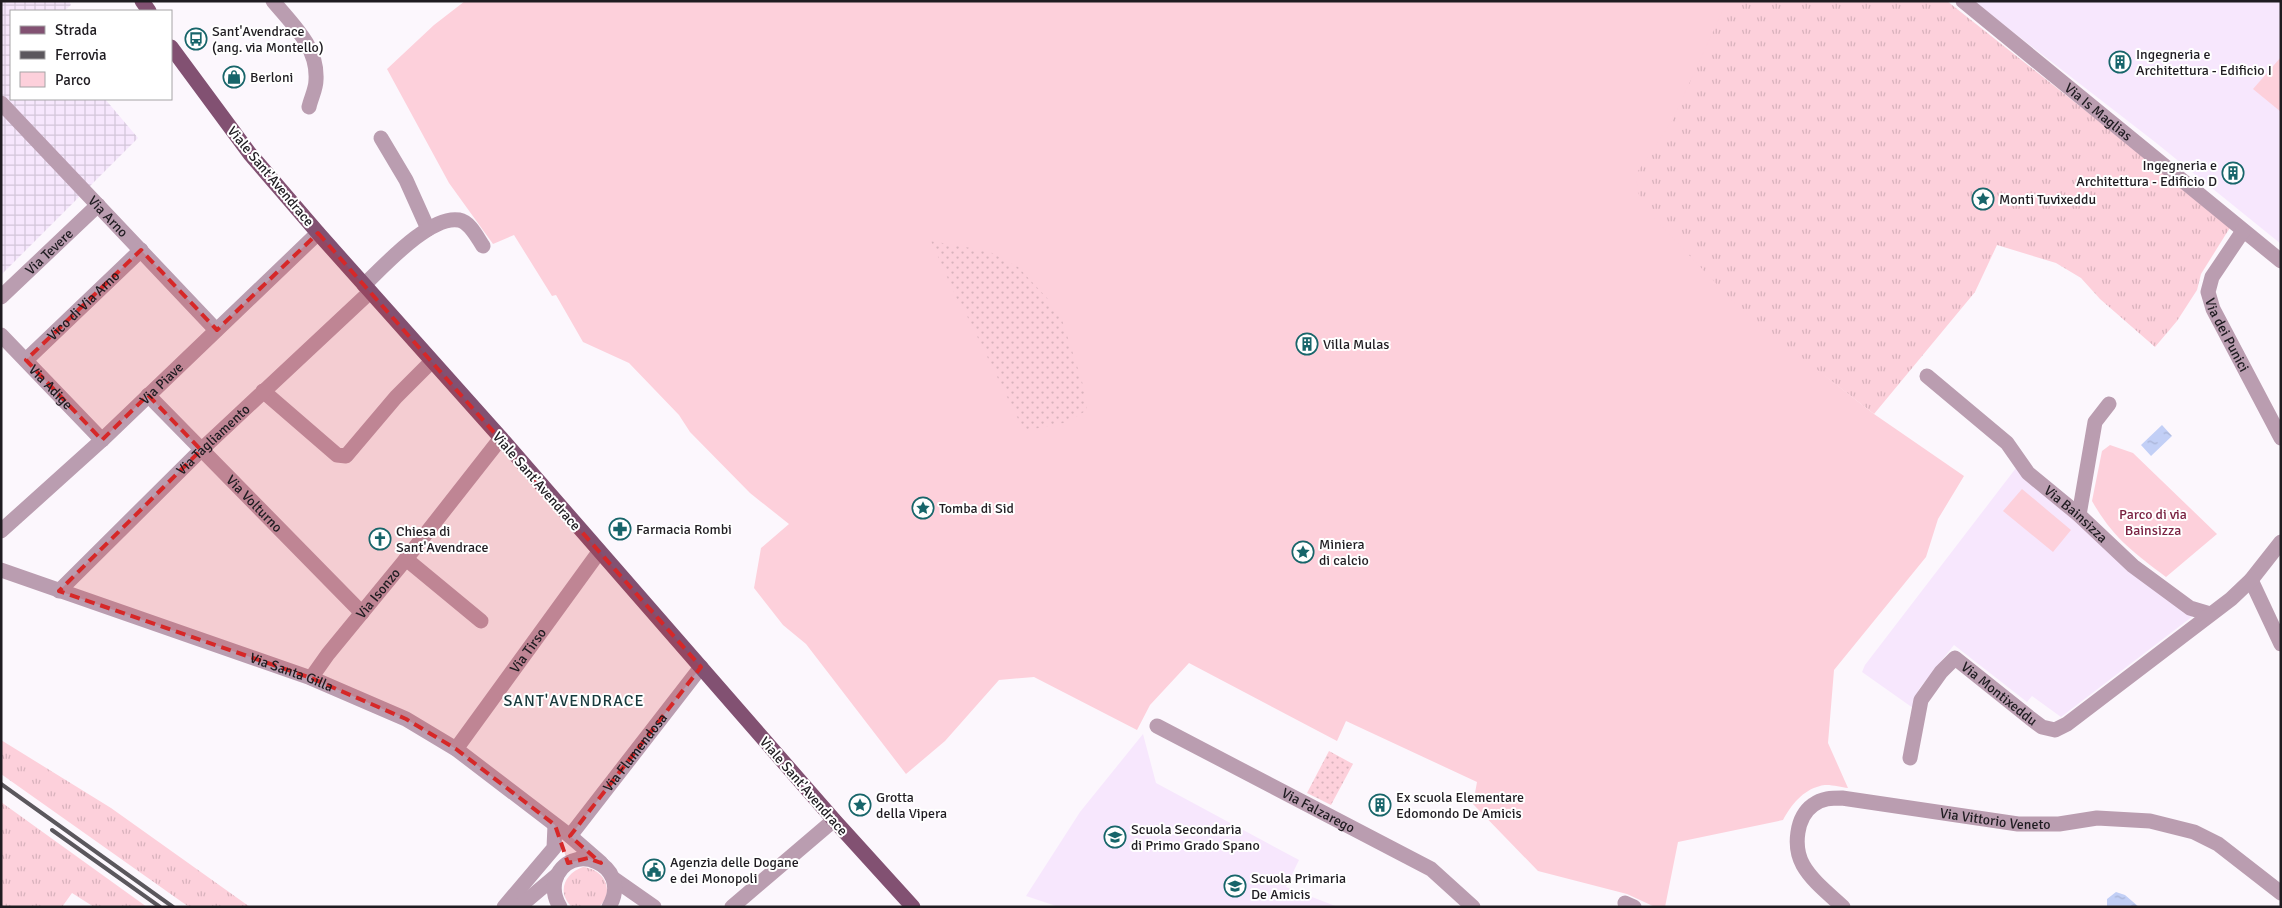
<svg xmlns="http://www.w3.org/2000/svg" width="2282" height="908" font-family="Signika,sans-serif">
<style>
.built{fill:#f7e7fd}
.industrial{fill:url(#industrial-grid)}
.grass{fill:url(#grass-tufts)}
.park{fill:#fdd0db}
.garden{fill:url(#garden-dots)}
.water{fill:url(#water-ripples)}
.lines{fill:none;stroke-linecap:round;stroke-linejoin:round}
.minor{stroke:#ba9db0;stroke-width:15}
.major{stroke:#825172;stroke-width:15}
.rail{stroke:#5b575d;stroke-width:4}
.marked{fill:#d62828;fill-opacity:0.2;stroke:#d62828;stroke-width:4;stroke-dasharray:10 6;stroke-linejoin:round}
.labels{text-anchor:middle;stroke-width:4;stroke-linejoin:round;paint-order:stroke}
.poi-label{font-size:14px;fill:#1f1c21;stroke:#fff;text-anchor:start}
.street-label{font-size:14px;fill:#1f1c21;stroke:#fff}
.park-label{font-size:14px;fill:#7a2242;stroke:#fff}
.quarter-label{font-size:16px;letter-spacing:1px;fill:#17393c;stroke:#fff}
</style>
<defs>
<pattern id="industrial-grid" width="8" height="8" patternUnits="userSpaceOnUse" patternTransform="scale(1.25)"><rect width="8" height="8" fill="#f7e7fd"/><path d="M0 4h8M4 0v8" fill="none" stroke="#d3c6d9"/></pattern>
<pattern id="grass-tufts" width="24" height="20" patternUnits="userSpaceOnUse" patternTransform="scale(1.25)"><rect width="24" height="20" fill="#fdd0db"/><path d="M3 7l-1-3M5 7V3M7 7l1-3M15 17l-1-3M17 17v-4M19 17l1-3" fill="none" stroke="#d8b2bc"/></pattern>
<pattern id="garden-dots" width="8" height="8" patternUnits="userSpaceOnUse" patternTransform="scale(1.25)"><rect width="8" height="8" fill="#fdd0db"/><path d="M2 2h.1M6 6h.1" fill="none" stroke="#d8b2bc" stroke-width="1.8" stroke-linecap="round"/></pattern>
<pattern id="water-ripples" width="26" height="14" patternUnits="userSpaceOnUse" patternTransform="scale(1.25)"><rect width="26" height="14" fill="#c2cff6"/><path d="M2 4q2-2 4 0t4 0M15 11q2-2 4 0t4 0" fill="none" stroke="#a6b1d3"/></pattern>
</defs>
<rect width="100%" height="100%" fill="#fcf7fd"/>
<path class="built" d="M1973 1H2281V244L2155 142Z
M2016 468 2193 616 2061 717 2032 696 2027 702 1954 645 1919 689 1913 708 1862 672 1865 665Z
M1143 734 1156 783 1299 860 1286 887 1338 907H1059L1026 896 1080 812Z"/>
<path class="industrial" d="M1 1H69L71 5 64 11H11V99H105L138 138 1 275Z"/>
<path class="grass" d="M1688 1H1947L2231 226 2201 274 2197 290 2177 321 2155 347 2100 299 2081 278 2056 263 1997 245 1975 292 1874 414 1826 377 1757 332 1629 194Z
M1 740 111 808 250 907H189L1 774Z
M1 802 147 907H94L72 893 62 907H1Z
M583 867C604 869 616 891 599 907H572C556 892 565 873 583 867Z"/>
<path class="park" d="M465 1H1727L1672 121 1636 174 1638 193 1653 217 1742 311 1874 414 1964 476 1938 519 1926 557 1834 670 1828 743 1848 788C1840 787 1827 783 1820 786 1803 790 1791 805 1783 820L1678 842 1665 907H1655L1627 894 1538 871 1473 804 1477 782 1346 721 1337 741 1189 663 1150 705 1137 730 1034 677 999 680 945 741 906 774 806 644 783 625 754 588 761 548 789 524 750 493 690 432 679 415 629 363 583 342 556 295 552 296 514 235 493 244 449 183 387 69 434 25Z
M2281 57V112L2253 89Z
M2110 445 2133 453 2217 534 2166 577C2132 551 2114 539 2092 501L2102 451Z
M2022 489 2071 530 2053 552 2003 511Z"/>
<path class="garden" d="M931 241 988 251 1018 267 1047 298 1062 320 1082 381 1087 410 1068 422 1024 431 966 314 956 297Z
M1329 751 1353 764 1331 805 1307 793Z"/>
<path class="water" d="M2162 425 2172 436 2151 456 2141 445Z
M2116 892 2125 895 2139 907H2107V899Z"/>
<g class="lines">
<g class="minor">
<path d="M273 1C293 25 318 47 316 80 316 89 311 98 309 107"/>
<path id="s1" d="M1963 1 2281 261"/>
<path id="s2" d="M1 103 216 330"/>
<path d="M381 138 406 180 428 229"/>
<path id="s3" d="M2243 231 2212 277 2208 292 2213 309 2281 438"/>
<path d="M364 285C384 266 430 215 459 220 470 222 477 237 483 246"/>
<path id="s4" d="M1 297 98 205"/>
<path id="s5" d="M1 335 102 440"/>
<path id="s6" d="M26 360 141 250"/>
<path id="s7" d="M1927 376 2007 443 2028 473 2079 515 2133 566 2190 608 2210 614"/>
<path d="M263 391 337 455 346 456 396 397 431 362"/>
<path id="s8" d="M148 395 362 613"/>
<path d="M2079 515 2095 422 2109 404"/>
<path id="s9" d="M1 531 102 440 318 233"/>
<path d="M406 559 481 621"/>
<path id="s10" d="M1 570 311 678 406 719 456 749 570 836 601 863"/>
<path d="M2251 580 2281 644"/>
<path id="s11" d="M59 591 201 450 370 292"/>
<path id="s12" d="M311 678 328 654 406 559 501 438"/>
<path id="s13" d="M1157 726 1431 869 1473 907"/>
<path id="s14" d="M456 749 599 552"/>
<path id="s15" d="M1910 758 1921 700 1941 672 1955 658 2030 718 2042 727 2055 730 2067 724 2231 599 2251 580 2281 542"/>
<path id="s16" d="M570 836 701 667"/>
<path d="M614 879 654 907"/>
<path d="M1625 903 1634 907"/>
<path d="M504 907 554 848 555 825"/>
<path d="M519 907 557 875"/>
<path d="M560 907C555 899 553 890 555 881 568 838 634 864 609 907"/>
<path d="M732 907 834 820"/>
<path id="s17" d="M1843 907C1829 894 1812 881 1803 865 1793 847 1796 817 1813 805 1822 798 1832 798 1842 798L2018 824H2059L2097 818 2150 821 2194 832 2218 844 2281 893"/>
</g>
<path class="major" d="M142 1 149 11
M171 47 250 154 318 233 501 438 834 820 913 907"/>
<path class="rail" d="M1 784 173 907
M52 830 160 907"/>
</g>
<path class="marked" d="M318 233 701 667 570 836 601 863 588 858 568 863 555 825 456 749 406 719 311 678 59 591 201 450 148 395 102 440 26 360 141 250 217 330Z"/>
<defs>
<g id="bus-ring" transform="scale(1.125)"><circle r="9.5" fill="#fff" stroke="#17656a" stroke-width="1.5"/><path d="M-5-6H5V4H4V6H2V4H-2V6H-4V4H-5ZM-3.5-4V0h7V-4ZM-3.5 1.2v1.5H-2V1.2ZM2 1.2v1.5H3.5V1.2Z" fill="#17656a"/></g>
<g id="building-ring" transform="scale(1.125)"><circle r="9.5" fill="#fff" stroke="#17656a" stroke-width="1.5"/><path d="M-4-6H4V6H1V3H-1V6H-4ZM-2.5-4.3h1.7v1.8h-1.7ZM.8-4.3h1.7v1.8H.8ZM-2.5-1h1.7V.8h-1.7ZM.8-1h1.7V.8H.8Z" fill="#17656a"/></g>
<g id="shop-ring" transform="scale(1.125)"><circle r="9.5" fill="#fff" stroke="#17656a" stroke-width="1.5"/><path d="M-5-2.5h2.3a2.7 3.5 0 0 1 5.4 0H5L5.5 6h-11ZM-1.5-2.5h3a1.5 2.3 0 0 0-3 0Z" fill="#17656a"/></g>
<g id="sight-ring" transform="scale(1.125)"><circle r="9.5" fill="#fff" stroke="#17656a" stroke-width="1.5"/><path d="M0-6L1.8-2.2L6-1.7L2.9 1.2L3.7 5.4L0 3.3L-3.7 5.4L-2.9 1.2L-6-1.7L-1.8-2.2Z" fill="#17656a"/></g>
<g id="pharmacy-ring" transform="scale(1.125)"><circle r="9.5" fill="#fff" stroke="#17656a" stroke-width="1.5"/><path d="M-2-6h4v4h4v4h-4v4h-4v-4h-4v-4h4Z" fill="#17656a"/></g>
<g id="church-ring" transform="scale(1.125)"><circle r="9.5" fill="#fff" stroke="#17656a" stroke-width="1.5"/><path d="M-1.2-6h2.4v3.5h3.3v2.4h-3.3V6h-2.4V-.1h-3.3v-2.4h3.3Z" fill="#17656a"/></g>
<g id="school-ring" transform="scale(1.125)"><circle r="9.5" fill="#fff" stroke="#17656a" stroke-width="1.5"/><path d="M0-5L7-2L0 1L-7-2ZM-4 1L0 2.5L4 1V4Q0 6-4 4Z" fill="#17656a"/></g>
<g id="civic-ring" transform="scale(1.125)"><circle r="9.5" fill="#fff" stroke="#17656a" stroke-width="1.5"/><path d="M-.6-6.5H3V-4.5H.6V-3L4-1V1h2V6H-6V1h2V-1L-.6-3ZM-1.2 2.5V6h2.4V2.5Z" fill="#17656a"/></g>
</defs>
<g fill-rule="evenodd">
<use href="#bus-ring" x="196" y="39"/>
<use href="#building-ring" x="2120" y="62"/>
<use href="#shop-ring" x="234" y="77"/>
<use href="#building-ring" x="2233" y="173"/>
<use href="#sight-ring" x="1983" y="199"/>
<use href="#building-ring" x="1307" y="344"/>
<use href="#sight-ring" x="923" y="508"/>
<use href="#pharmacy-ring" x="620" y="529"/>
<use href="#church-ring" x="380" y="539"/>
<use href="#sight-ring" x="1303" y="552"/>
<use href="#sight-ring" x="860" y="805"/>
<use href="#building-ring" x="1380" y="805"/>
<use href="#school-ring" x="1115" y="837"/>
<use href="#civic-ring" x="654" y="870"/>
<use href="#school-ring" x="1235" y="886"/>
</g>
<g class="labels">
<g class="poi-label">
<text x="212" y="36">Sant'Avendrace<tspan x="212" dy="16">(ang. via Montello)</tspan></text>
<text x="2136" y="59">Ingegneria e<tspan x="2136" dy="16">Architettura - Edificio I</tspan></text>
<text x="250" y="82">Berloni</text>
<text x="2217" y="170" text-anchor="end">Ingegneria e<tspan x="2217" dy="16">Architettura - Edificio D</tspan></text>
<text x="1999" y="204">Monti Tuvixeddu</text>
<text x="1323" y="349">Villa Mulas</text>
<text x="939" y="513">Tomba di Sid</text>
<text x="636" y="534">Farmacia Rombi</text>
<text x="396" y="536">Chiesa di<tspan x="396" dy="16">Sant'Avendrace</tspan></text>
<text x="1319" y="549">Miniera<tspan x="1319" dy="16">di calcio</tspan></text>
<text x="876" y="802">Grotta<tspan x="876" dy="16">della Vipera</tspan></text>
<text x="1396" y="802">Ex scuola Elementare<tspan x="1396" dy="16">Edomondo De Amicis</tspan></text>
<text x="1131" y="834">Scuola Secondaria<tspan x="1131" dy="16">di Primo Grado Spano</tspan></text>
<text x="670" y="867">Agenzia delle Dogane<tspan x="670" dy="16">e dei Monopoli</tspan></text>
<text x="1251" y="883">Scuola Primaria<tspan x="1251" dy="16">De Amicis</tspan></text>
</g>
<g class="street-label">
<text dy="5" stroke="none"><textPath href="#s1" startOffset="175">Via Is Maglias</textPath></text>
<text transform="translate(271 176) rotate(50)" y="5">Viale Sant'Avendrace</text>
<text dy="5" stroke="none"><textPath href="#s2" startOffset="156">Via Arno</textPath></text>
<text dy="5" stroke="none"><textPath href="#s4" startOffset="66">Via Tevere</textPath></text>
<text dy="5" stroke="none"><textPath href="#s6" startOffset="79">Vico di Via Arno</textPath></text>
<text dy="5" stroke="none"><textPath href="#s3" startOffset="118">Via dei Punici</textPath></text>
<text dy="5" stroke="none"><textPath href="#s9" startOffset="218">Via Piave</textPath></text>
<text dy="5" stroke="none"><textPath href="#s5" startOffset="72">Via Adige</textPath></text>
<text dy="5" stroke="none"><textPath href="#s11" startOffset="216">Via Tagliamento</textPath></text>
<text transform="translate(537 481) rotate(49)" y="5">Viale Sant'Avendrace</text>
<text dy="5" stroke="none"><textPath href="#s8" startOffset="152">Via Volturno</textPath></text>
<text dy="5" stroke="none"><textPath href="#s7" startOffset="204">Via Bainsizza</textPath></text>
<text dy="5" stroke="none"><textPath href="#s12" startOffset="108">Via Isonzo</textPath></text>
<text dy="5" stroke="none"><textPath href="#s14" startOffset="122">Via Tirso</textPath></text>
<text dy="5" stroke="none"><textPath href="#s10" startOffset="308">Via Santa Gilla</textPath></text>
<text dy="5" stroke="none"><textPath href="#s15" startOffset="170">Via Montixeddu</textPath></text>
<text dy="5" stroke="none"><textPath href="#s16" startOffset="106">Via Flumendosa</textPath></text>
<text transform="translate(804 786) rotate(49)" y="5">Viale Sant'Avendrace</text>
<text dy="5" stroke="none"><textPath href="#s13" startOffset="182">Via Falzarego</textPath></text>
<text dy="5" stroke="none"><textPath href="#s17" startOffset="309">Via Vittorio Veneto</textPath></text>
</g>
<g class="park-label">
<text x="2153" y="519">Parco di via<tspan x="2153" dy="16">Bainsizza</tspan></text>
</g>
<g class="quarter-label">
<text x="574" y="706">SANT'AVENDRACE</text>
</g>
</g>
<rect width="2282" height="908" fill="none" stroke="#1f1c21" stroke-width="5"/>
<rect x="10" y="10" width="162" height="90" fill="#ffffff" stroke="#a5a4a6"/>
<rect x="20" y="26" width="25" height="8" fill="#825172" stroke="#a5a4a6"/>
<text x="55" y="35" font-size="15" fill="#1f1c21">Strada</text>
<rect x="20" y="51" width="25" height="8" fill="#5b575d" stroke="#a5a4a6"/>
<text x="55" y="60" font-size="15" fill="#1f1c21">Ferrovia</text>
<rect x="20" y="72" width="25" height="15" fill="#fdd0db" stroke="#a5a4a6"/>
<text x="55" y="85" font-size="15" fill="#1f1c21">Parco</text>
</svg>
